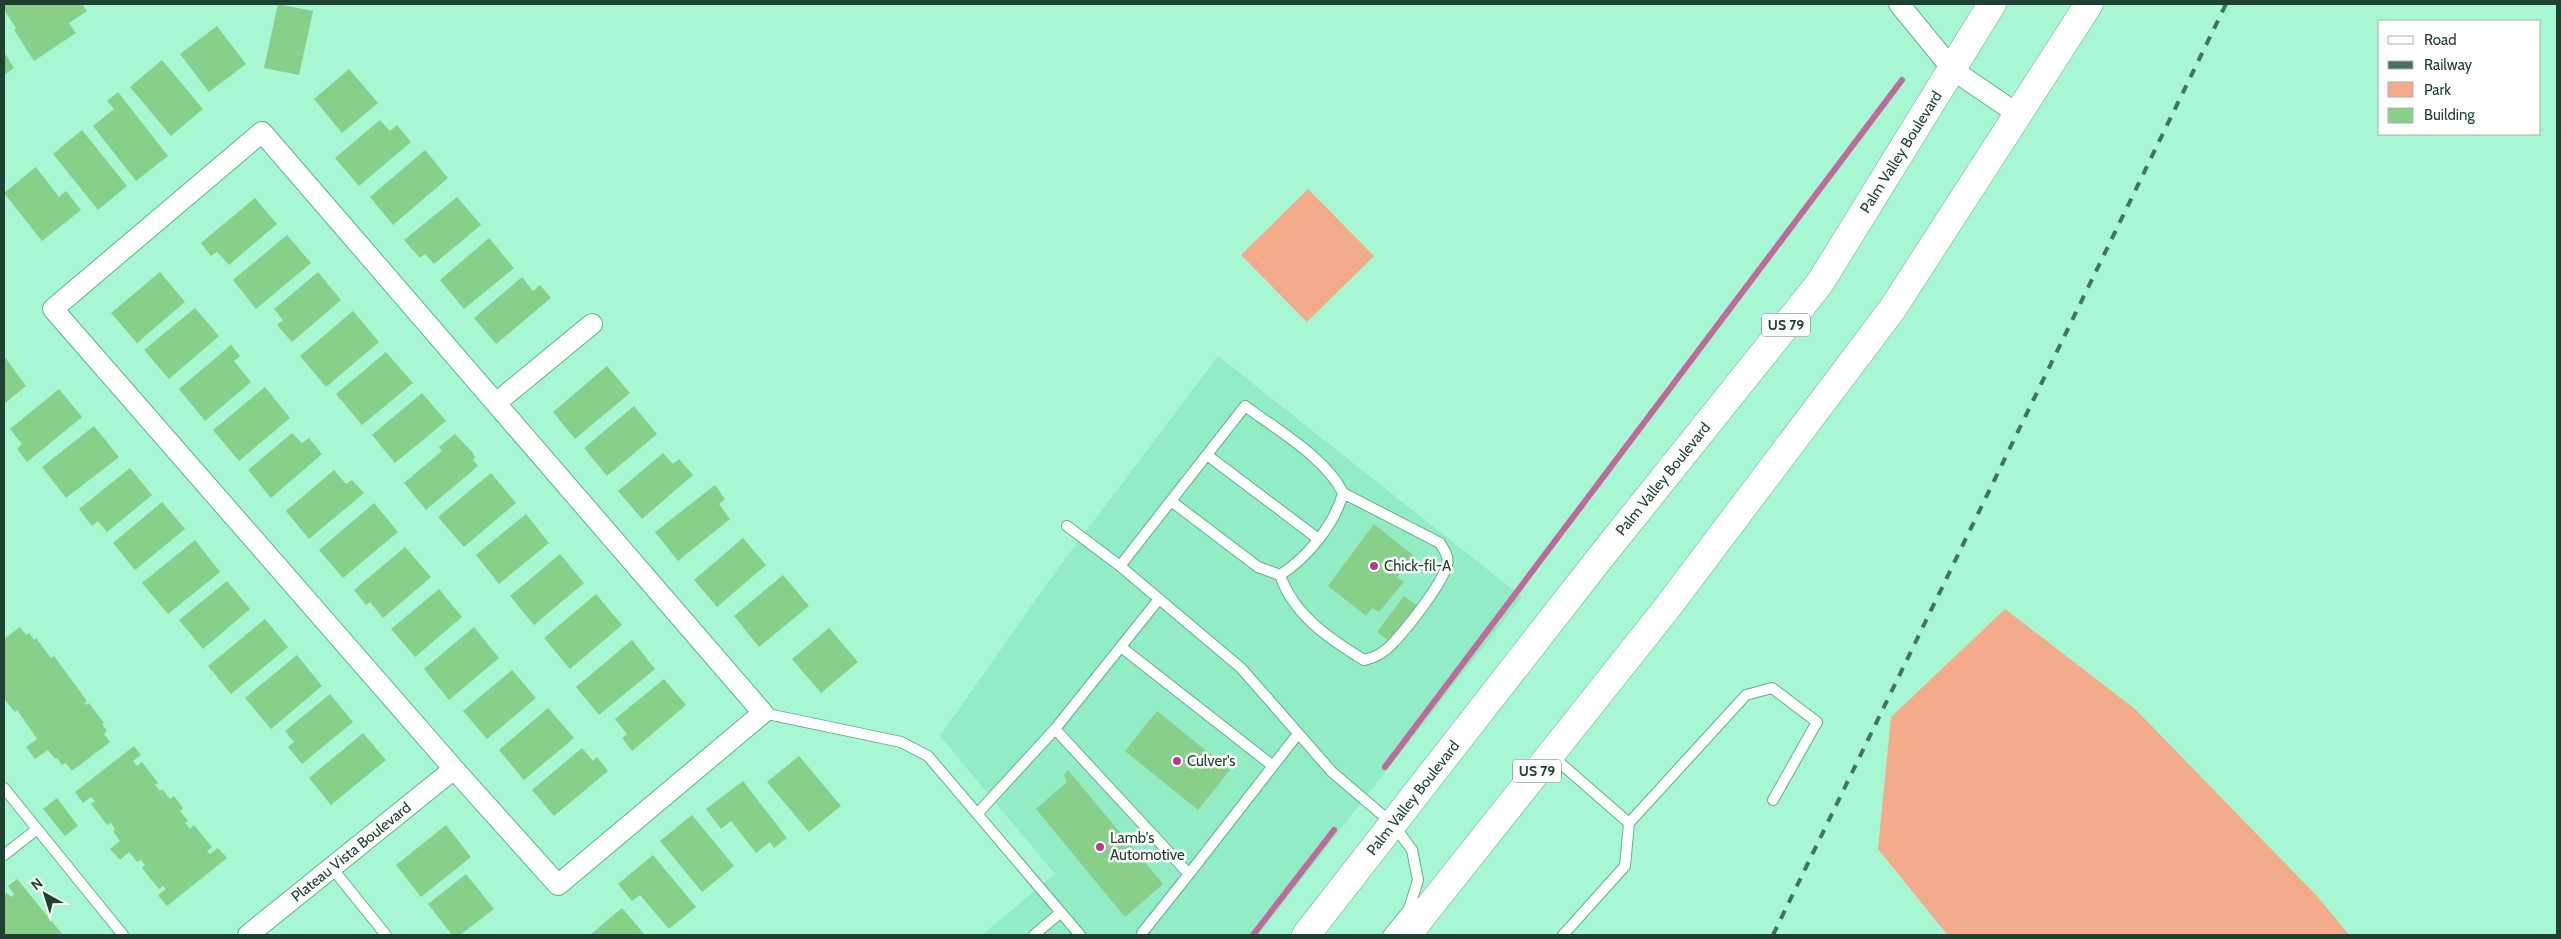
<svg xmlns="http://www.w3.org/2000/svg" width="2561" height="939" font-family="Cabin,sans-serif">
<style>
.built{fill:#92ecc4}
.green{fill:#f3ab8b}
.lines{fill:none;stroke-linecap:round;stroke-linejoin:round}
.stream{stroke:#bf6a9d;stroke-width:6}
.building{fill:#88d089}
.lane-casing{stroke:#60b08e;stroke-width:12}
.street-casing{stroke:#60b08e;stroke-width:22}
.highway-casing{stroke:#60b08e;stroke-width:29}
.lane{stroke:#fff;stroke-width:10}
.street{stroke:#fff;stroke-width:20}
.highway{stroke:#fff;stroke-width:28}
.rail{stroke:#44735e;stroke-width:4;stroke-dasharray:9 9;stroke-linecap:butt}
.poi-dot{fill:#b83c8d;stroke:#fff;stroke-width:2}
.labels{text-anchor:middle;stroke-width:5;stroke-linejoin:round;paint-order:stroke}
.shield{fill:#fff;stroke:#627a70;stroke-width:1}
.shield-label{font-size:14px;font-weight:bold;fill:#1f4133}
.street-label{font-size:15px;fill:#1f4133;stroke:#fff}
.poi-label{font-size:15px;fill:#1f4133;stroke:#fff;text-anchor:start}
</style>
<rect width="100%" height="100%" fill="#a6f7d2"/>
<path class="built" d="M1218 356 1522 597 1258 935H982L1055 874 940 736 1059 567Z"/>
<path class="green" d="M1308 189 1374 256 1307 322 1241 255Z
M2005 609 2135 709 2317 896 2349 935H1948L1946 933 1878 849 1891 717Z"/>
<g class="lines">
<path class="stream" d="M1385 767 1902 80
M1253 935 1334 830"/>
</g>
<path class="building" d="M4 4H82L87 11 69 23 76 33 34 61 14 30 16 28 4 10Z
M278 4 313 11 299 75 264 68Z
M217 26 246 64 209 92 180 54Z
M4 52 14 68 4 75Z
M162 60 203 109 171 136 130 87Z
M349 69 378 103 342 133 314 99Z
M118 92 168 156 136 181 93 126 114 109 107 101Z
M380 120 390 131 397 125 411 142 359 186 335 158Z
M82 130 127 186 98 210 53 154Z
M425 150 448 178 393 225 370 197Z
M36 167 59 197 66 191 81 210 42 241 4 193Z
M457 197 481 225 434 264 425 254 420 258 404 240Z
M255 198 277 224 229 265 217 252 211 256 201 243Z
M287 235 311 263 256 309 233 280Z
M489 238 514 268 464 309 440 280Z
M160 272 185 302 137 343 111 313Z
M318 272 341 300 292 342 277 325 283 320 274 309Z
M522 277 533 291 540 285 551 298 496 344 474 318Z
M195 308 219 336 169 379 144 350Z
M353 311 379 342 326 387 300 356Z
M231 345 240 356 234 361 251 382 205 421 179 389Z
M386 352 413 383 362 425 336 394Z
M4 356 26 386 4 404Z
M607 366 630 393 575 439 553 412Z
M265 387 290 418 239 461 213 430Z
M59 389 82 417 27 462 17 449 22 444 10 429Z
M422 393 446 421 395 463 372 435Z
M634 406 657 434 607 476 584 448Z
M94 426 119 457 66 498 42 467Z
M292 433 302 443 309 438 322 454 271 498 248 470Z
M455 434 473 453 475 458 473 460 478 466 426 510 404 483 442 451 439 447Z
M663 453 673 464 679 459 693 475 642 519 618 491Z
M130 468 152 495 107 532 98 521 92 526 79 509Z
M334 470 346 484 352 480 364 493 309 539 286 511Z
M491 473 516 503 464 547 438 517Z
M715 485 725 499 719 504 730 519 678 561 655 532Z
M162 502 185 529 135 570 113 543Z
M374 503 398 532 343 578 319 550Z
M526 514 549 543 499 584 476 555Z
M1374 524 1414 556 1397 577 1404 582 1379 612 1372 608 1366 616 1328 586Z
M743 538 766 565 717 607 694 580Z
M195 540 220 572 168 614 142 583Z
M405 547 431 577 383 618 370 602 366 605 354 590Z
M560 554 584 583 534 625 510 596Z
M783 575 809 606 759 647 734 616Z
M227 581 250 609 203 649 179 620Z
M439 589 462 617 415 657 391 629Z
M596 594 622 625 570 669 544 638Z
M1404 596 1423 610 1396 646 1377 632Z
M265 619 288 647 231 694 208 666Z
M20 627 26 635 29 633 34 640 36 638 51 658 54 656 87 701 85 703 87 705 89 703 104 723 102 724 107 731 104 734 110 742 72 771 66 763 62 765 57 758 55 759 48 750 35 759 26 747 37 739 17 710 15 712 4 699V639Z
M474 627 499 658 449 700 424 669Z
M829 628 858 662 821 693 792 659Z
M632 640 655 669 599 715 576 687Z
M297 655 322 686 271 729 245 698Z
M512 670 536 698 487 739 463 711Z
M664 679 686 705 632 751 622 738 627 734 615 719Z
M330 694 353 722 302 764 288 747 294 742 285 731Z
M548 708 574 738 524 780 499 750Z
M1157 711 1230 770 1198 810 1125 751Z
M363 733 386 760 331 805 309 778Z
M134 746 141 755 133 761 137 766 142 762 158 783 155 785 160 791 162 789 170 799 174 796 183 808 180 811 188 821 185 823 190 829 194 825 212 847 207 851 210 854 218 848 227 858 167 906 158 895 166 889 163 886 159 889 142 868 145 865 141 860 137 862 129 852 120 860 110 849 120 841 113 831 115 829 111 823 107 825 91 804 95 801 91 797 83 803 75 792Z
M582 748 593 761 597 757 608 771 554 816 532 790Z
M799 756 841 806 809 832 767 782Z
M1068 770 1163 884 1125 917 1036 809 1067 782 1064 775Z
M743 781 787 838 774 848 770 842 756 853 731 821 721 829 706 809Z
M57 798 78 826 65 836 43 809Z
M692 815 734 866 702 892 660 841Z
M446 825 471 857 421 897 396 865Z
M653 855 696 907 669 929 640 895 632 901 618 884Z
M466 874 494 909 460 935H452L428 904Z
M17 879 63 935H4V895L7 893 11 897 14 894 8 886Z
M622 908 645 935H590Z"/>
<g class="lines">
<g class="lane-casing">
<path id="lane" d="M1207 455 1317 538
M1067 526 1120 566 1241 668 1332 772 1393 824 1412 850 1418 880 1409 909 1388 935
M1120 566 1245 406C1276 429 1326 458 1343 493 1335 524 1307 558 1280 575L1258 567 1171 501
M1280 575C1294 615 1328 638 1364 660 1375 658 1386 651 1394 642 1408 627 1442 584 1447 565 1449 556 1444 550 1440 543L1343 493
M1121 647 1273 766
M763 713 901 742 928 756 1080 935
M1551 755 1629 823
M4 788 123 935
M978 813 1055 729
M4 855 36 830
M332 868 386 935
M1189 874 1297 735
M1142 933 1189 874 1055 729 1159 599
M1034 935 1060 913
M1563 935 1625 866 1629 823 1746 695 1772 688 1817 722 1773 800"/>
</g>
<g class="street-casing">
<path id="street" d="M1899 4 1953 70 2019 115
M262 132 763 713 558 885 454 769 53 309Z
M496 403 592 324
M248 935 454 769"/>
</g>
<g class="highway-casing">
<path id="highway" d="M1306 935 1596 563 1820 283 1992 4
M1407 935 1667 608 1893 308 2089 4"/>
</g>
<use href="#lane" class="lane"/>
<use href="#street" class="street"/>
<use href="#highway" class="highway"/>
<path class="rail" d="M1773 935 2226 4"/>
</g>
<g class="poi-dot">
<circle cx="1374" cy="566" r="5"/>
<circle cx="1177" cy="761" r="5"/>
<circle cx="1100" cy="847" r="5"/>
</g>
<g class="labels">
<g class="shield">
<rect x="1762" y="313.5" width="48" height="23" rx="4"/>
<rect x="1513" y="759.5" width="48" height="23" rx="4"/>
</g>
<g class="shield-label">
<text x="1786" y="330">US 79</text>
<text x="1537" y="776">US 79</text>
</g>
<g class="street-label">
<text transform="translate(1901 152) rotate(-58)" y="5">Palm Valley Boulevard</text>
<text transform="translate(1663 479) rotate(-51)" y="5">Palm Valley Boulevard</text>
<text transform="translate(1413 798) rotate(-52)" y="5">Palm Valley Boulevard</text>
<text transform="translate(351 852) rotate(-39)" y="5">Plateau Vista Boulevard</text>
</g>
<g class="poi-label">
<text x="1384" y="571">Chick-fil-A</text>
<text x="1187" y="766">Culver's</text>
<text x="1110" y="843">Lamb's<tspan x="1110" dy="17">Automotive</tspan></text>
</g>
</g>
<rect width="2561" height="939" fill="none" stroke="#1f4133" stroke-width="10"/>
<rect x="2378" y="20" width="162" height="115" fill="#ffffff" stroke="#a5b3ad"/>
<rect x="2388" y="36" width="25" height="8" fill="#ffffff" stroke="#a5b3ad"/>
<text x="2424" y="45" font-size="15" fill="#1f4133">Road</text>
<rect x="2388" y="61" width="25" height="8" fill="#44735e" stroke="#a5b3ad"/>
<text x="2424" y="70" font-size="15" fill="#1f4133">Railway</text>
<rect x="2388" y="82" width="25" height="15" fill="#f3ab8b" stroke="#a5b3ad"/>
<text x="2424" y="95" font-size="15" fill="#1f4133">Park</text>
<rect x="2388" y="108" width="25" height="15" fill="#88d089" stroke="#a5b3ad"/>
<text x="2424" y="120" font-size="15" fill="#1f4133">Building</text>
<g transform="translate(45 894) rotate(321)" stroke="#ffffff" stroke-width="4" paint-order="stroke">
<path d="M0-4L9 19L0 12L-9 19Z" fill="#1f4133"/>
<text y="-8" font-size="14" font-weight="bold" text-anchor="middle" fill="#1f4133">N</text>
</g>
</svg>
